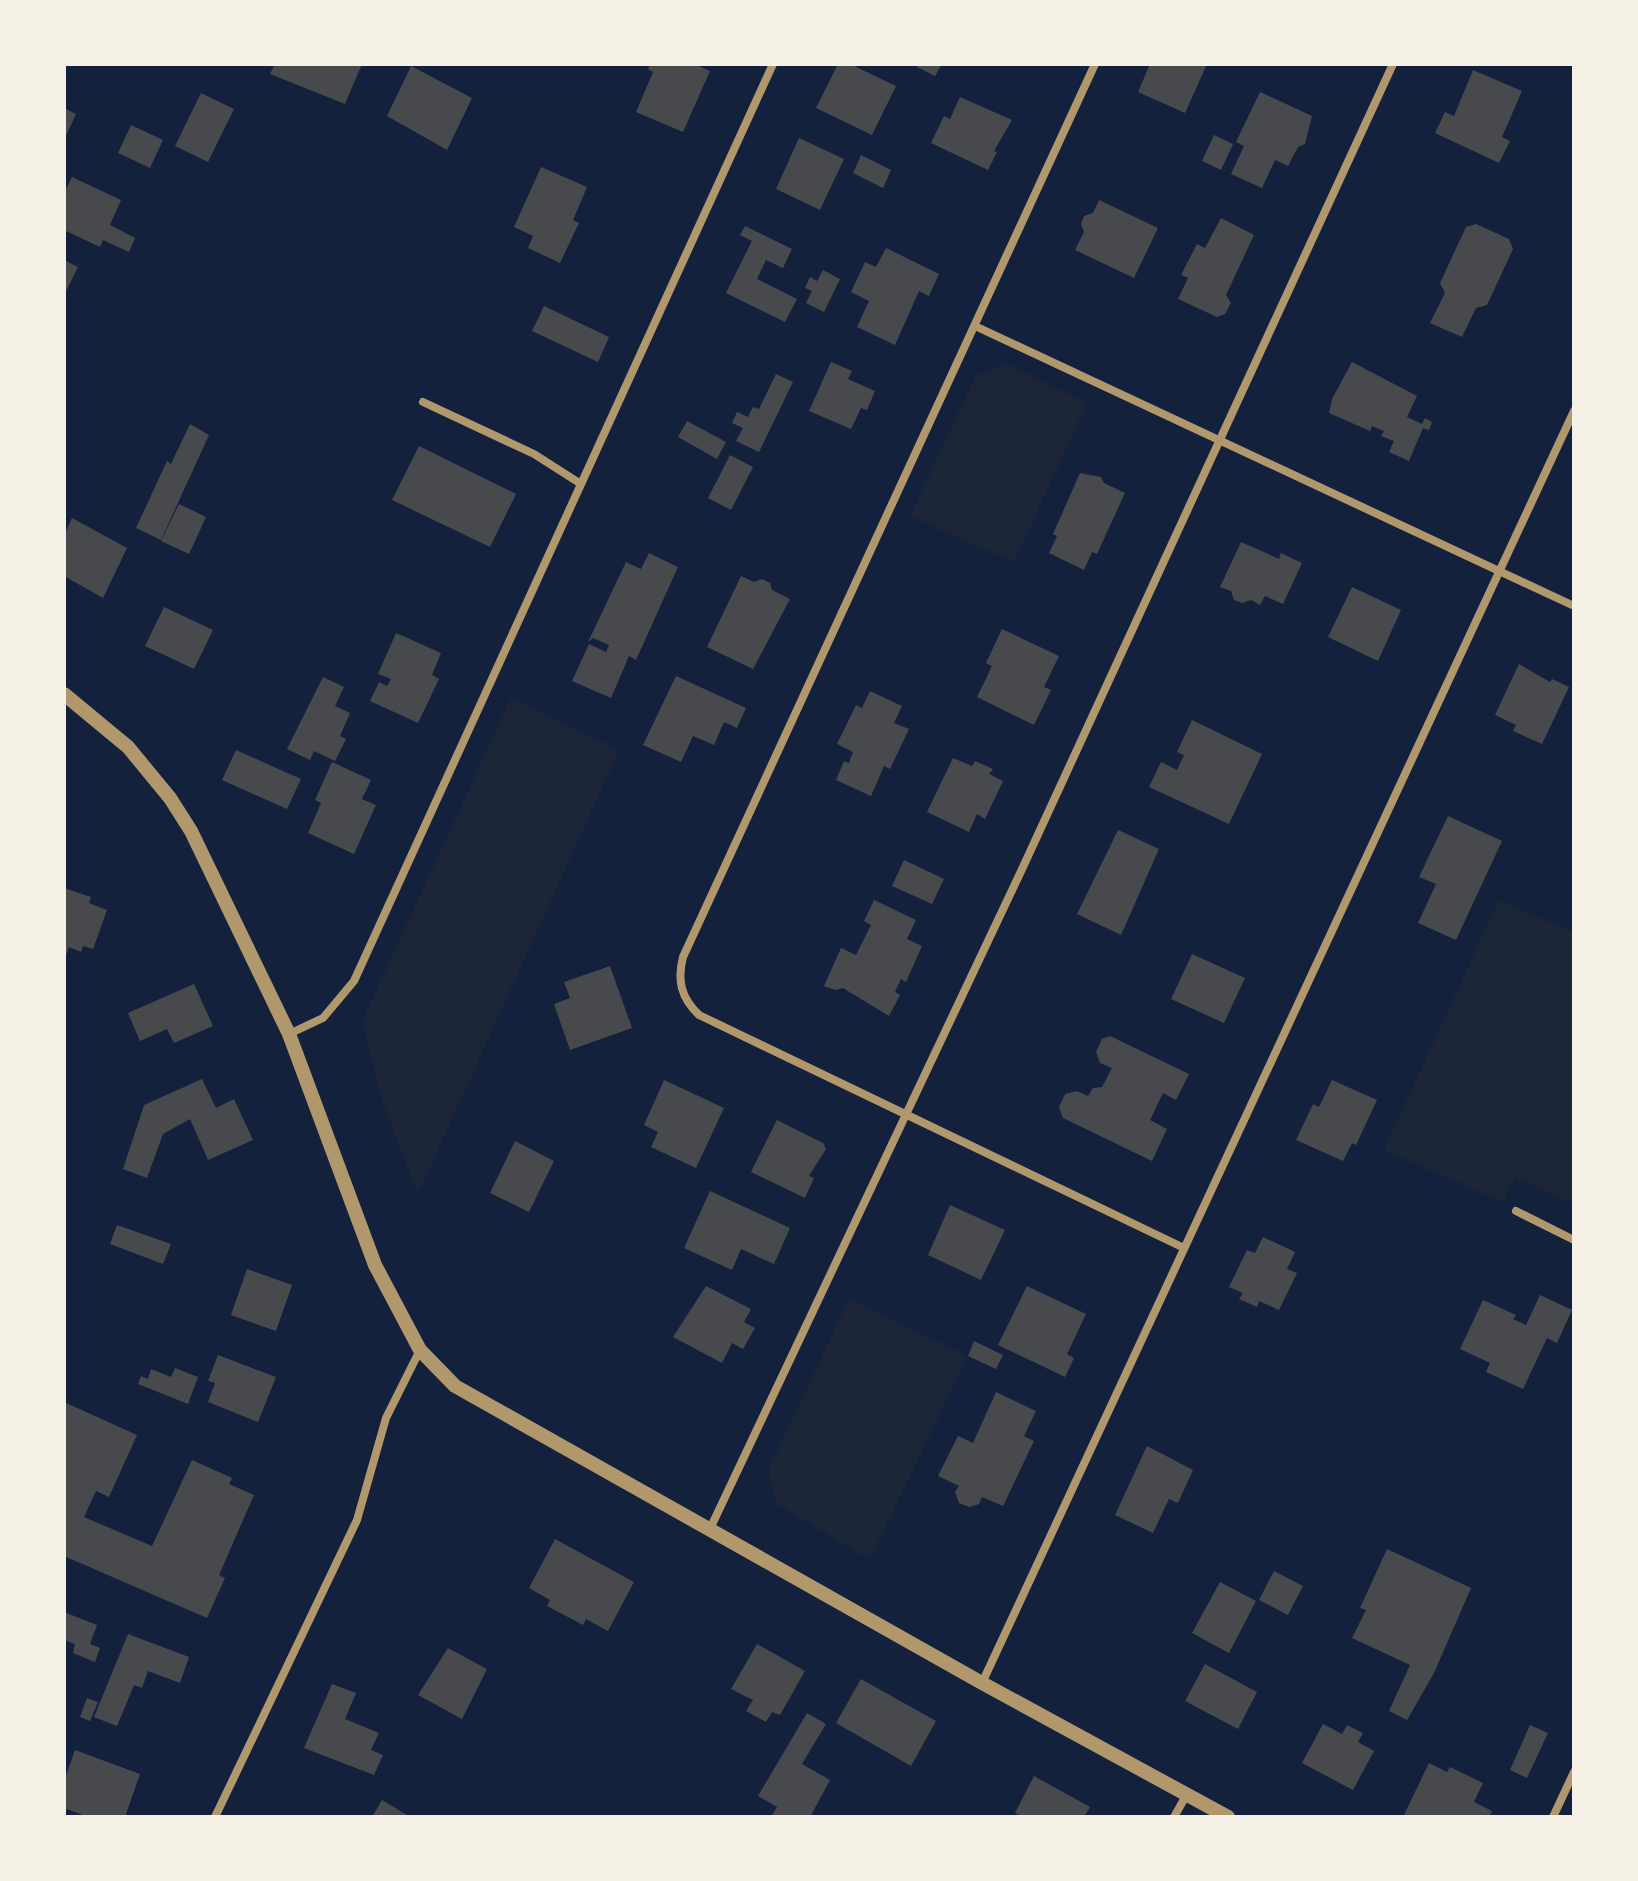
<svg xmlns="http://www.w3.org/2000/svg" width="1638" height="1881" font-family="'Titillium Web',sans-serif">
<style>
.green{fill:#1d2539}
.building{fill:#48494c}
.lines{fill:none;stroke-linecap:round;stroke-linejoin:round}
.minor{stroke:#b1986c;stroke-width:8}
.tertiary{stroke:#b1986c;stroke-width:14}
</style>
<rect width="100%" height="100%" fill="#14213d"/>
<path class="green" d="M1006 364 1087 403 1014 562 910 516 976 376Z
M511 698 619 750 418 1194 381 1098 362 1021Z
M1499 900 1574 933V1204L1515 1177 1503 1202 1384 1150Z
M849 1299 968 1356 870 1559 776 1503 768 1471Z"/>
<path class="building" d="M275 64H362L345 104 270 74Z
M650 64H694L710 71 683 132 636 112 653 72 648 69Z
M838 64H850L896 86 872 135 816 108Z
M918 64H942L935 76 917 67Z
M1150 64H1207L1185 113 1138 92Z
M411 66 472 98 447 150 387 116Z
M1473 70 1522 91 1502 137 1510 141 1499 163 1435 133 1445 112 1454 116Z
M1260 92 1312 116 1305 144 1298 147 1288 166 1275 160 1262 188 1231 174 1244 146 1236 142Z
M201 93 234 109 208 162 175 146Z
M960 97 1012 120 994 151 997 152 988 170 931 143 944 116 950 119Z
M64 108 76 114 64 140Z
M131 125 163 140 150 168 118 153Z
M1214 135 1233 144 1221 170 1202 161Z
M799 138 844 159 820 210 776 189Z
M861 155 891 170 883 188 853 173Z
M541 167 587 187 573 220 579 223 560 263 528 248 533 236 514 227Z
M72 177 121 200 110 225 135 238 129 252 103 240 100 247 64 230V193Z
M1099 200 1158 228 1134 278 1075 250 1084 232 1081 224 1084 216 1093 213Z
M1221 218 1254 235 1226 295 1231 303 1225 314 1217 317 1178 299 1188 278 1181 275 1197 244 1205 248Z
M1476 224 1509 239 1513 249 1487 305 1476 308 1462 337 1430 323 1445 293 1440 283 1466 227Z
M745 226 792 249 783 268 766 260 757 279 797 299 785 322 726 293 752 241 740 235Z
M886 248 939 274 929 296 919 291 895 345 857 327 869 301 851 292 865 262 876 267Z
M64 260 78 267 64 295Z
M823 270 840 279 824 312 806 303 812 291 805 288 810 277 817 281Z
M544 306 609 337 598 362 532 331Z
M831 362 852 371 848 379 875 391 867 410 861 408 851 429 809 411Z
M1352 362 1417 396 1407 417 1422 424 1425 418 1432 422 1429 430 1423 428 1409 461 1389 452 1394 441 1381 436 1384 431 1372 426 1370 431 1329 413 1332 399Z
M776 374 793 382 759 452 736 441 743 428 732 423 737 412 748 417 753 407 759 409Z
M687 421 726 442 717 459 678 437Z
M190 424 209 435 161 540 136 528 167 461 171 464Z
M419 446 516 494 490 547 392 500Z
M730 455 753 467 731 510 708 498Z
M1080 473 1101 477 1104 483 1125 493 1097 554 1092 552 1084 570 1049 553 1057 536 1053 534Z
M179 504 206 517 189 554 161 541Z
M72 518 127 548 103 598 64 576V536Z
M1241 542 1279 559 1281 553 1302 563 1283 604 1265 596 1260 605 1251 600 1242 603 1234 600 1231 591 1220 587Z
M649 553 678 567 636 660 629 656 611 698 572 681 589 644 606 652 609 645 593 638 588 642 626 562 641 569Z
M741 576 754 582 762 579 770 583 772 590 790 599 753 669 707 647Z
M1352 587 1401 610 1378 661 1328 637Z
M164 607 213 630 194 669 145 646Z
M1002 629 1059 656 1044 687 1051 690 1034 725 977 697 992 666 986 663Z
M396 633 441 653 432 675 439 679 418 723 370 701 379 682 387 686 391 679 378 674Z
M1519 664 1550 682 1552 679 1569 687 1542 744 1513 731 1516 725 1495 715Z
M676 676 746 708 737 728 724 722 714 745 693 736 681 762 643 745Z
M323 677 344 687 335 706 350 713 340 736 346 739 335 761 314 751 310 760 287 749Z
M870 691 902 706 894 723 909 729 890 769 884 766 871 796 836 780 844 761 849 763 853 752 837 744 856 705 862 708Z
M1192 720 1262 754 1229 824 1149 787 1161 762 1177 770 1184 755 1177 752Z
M236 750 301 779 287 809 222 780Z
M953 758 972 766 975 761 993 769 989 774 1003 781 985 819 977 814 969 832 927 812Z
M332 762 371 780 362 799 376 805 354 854 308 833 321 803 315 800Z
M1448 816 1502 841 1456 940 1418 923 1436 884 1419 877Z
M1118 830 1159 849 1121 935 1077 914Z
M904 860 944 879 932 904 892 886Z
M64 888 91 897 89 903 107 910 93 949 83 946 81 952 69 947 64 961Z
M874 900 916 920 907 939 922 946 906 982 901 979 895 992 900 995 889 1016 843 988 835 990 824 986 841 948 856 955 871 925 864 921Z
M1192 954 1245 978 1224 1023 1171 999Z
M610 966 632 1028 570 1050 554 1004 570 998 564 982Z
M194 984 213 1026 174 1043 167 1029 140 1041 128 1013Z
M1110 1036 1189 1074 1176 1100 1163 1093 1150 1120 1167 1129 1152 1161 1063 1118 1059 1107 1065 1094 1077 1091 1088 1096 1093 1088 1102 1087 1112 1068 1100 1063 1096 1052 1102 1039Z
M202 1079 216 1108 234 1099 253 1140 208 1160 190 1119 163 1134 147 1178 123 1169 144 1105Z
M664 1080 724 1108 696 1168 651 1147 658 1132 644 1125Z
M1332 1080 1377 1100 1356 1145 1352 1143 1343 1161 1296 1140 1313 1104 1319 1107Z
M777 1120 823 1143 826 1149 809 1176 814 1178 805 1198 751 1172Z
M515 1141 554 1161 529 1212 490 1193Z
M710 1191 790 1228 774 1264 741 1249 732 1270 684 1248Z
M950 1205 1005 1230 981 1280 928 1255Z
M117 1225 171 1244 163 1264 110 1244Z
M1263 1237 1295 1252 1287 1269 1297 1273 1279 1310 1259 1301 1257 1307 1239 1299 1243 1293 1229 1287 1247 1250 1255 1253Z
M247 1269 292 1285 276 1331 231 1315Z
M706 1286 751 1309 744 1322 755 1328 743 1349 732 1343 722 1363 673 1337Z
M1027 1286 1086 1314 1067 1354 1074 1358 1065 1377 998 1345Z
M1540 1295 1572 1310 1557 1343 1547 1338 1523 1389 1486 1372 1490 1363 1460 1349 1483 1300 1516 1315 1513 1319 1526 1325Z
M974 1341 1003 1355 996 1369 968 1356Z
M218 1355 276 1377 258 1422 208 1402 215 1383 208 1381Z
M175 1368 198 1377 188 1404 138 1384 141 1376 148 1379 151 1369 171 1377Z
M996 1392 1036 1411 1024 1436 1034 1441 1003 1506 982 1497 979 1504 969 1507 959 1503 955 1492 959 1486 938 1476 958 1436 973 1443Z
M64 1402 137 1435 109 1497 96 1491 84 1517 152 1546 192 1460 232 1478 229 1484 254 1495 219 1575 225 1578 207 1618 64 1556Z
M1147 1446 1193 1470 1178 1503 1169 1499 1153 1533 1115 1515Z
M555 1539 634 1582 608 1631 586 1619 583 1625 564 1615 547 1606 550 1600 529 1588Z
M1387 1549 1471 1588 1434 1673 1407 1720 1389 1711 1410 1665 1352 1638 1366 1610 1360 1608Z
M1274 1571 1303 1586 1288 1615 1259 1600Z
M1220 1582 1256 1601 1229 1653 1192 1633Z
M64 1612 97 1625 90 1644 100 1648 95 1662 73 1653 75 1644 64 1640Z
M128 1634 189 1657 180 1683 148 1671 142 1688 134 1685 117 1726 94 1717Z
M757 1644 805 1671 780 1715 772 1712 766 1722 746 1711 753 1700 731 1689Z
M448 1648 487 1669 462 1719 418 1695Z
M1205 1664 1257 1692 1238 1729 1185 1701Z
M861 1679 936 1721 911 1766 836 1723Z
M332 1684 356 1693 345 1719 379 1733 371 1750 383 1755 374 1775 304 1748Z
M87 1698 98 1702 90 1721 80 1717Z
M807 1713 826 1724 802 1764 830 1780 810 1817H771L777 1807 758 1796Z
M1323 1724 1342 1734 1347 1725 1363 1733 1358 1742 1374 1751 1353 1790 1302 1763Z
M1530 1725 1548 1733 1527 1778 1510 1770Z
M75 1750 140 1774 125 1817H88L64 1808V1781Z
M1429 1763 1447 1772 1450 1767 1483 1783 1474 1802 1492 1811 1489 1817H1403Z
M1034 1776 1090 1807 1084 1817H1023L1015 1813Z
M382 1800 410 1817H372Z"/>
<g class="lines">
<path class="minor" d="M1095 64 683 957C677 980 681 998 699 1015L1184 1248
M975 326 1574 606
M423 402 534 454 581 484
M289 1034 323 1018 354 981 773 64
M1516 1211 1574 1240
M709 1531 1023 867 1393 64
M982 1683 1574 411
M215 1817 357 1520 386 1418 420 1350
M1174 1817 1187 1794
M1553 1817 1574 1772"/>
<path class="tertiary" d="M64 694 128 747 170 798 191 831 289 1034 375 1265 420 1350 455 1386 982 1683 1228 1817"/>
</g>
<rect width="1638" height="1881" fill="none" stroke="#f6f1e7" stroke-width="132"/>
</svg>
